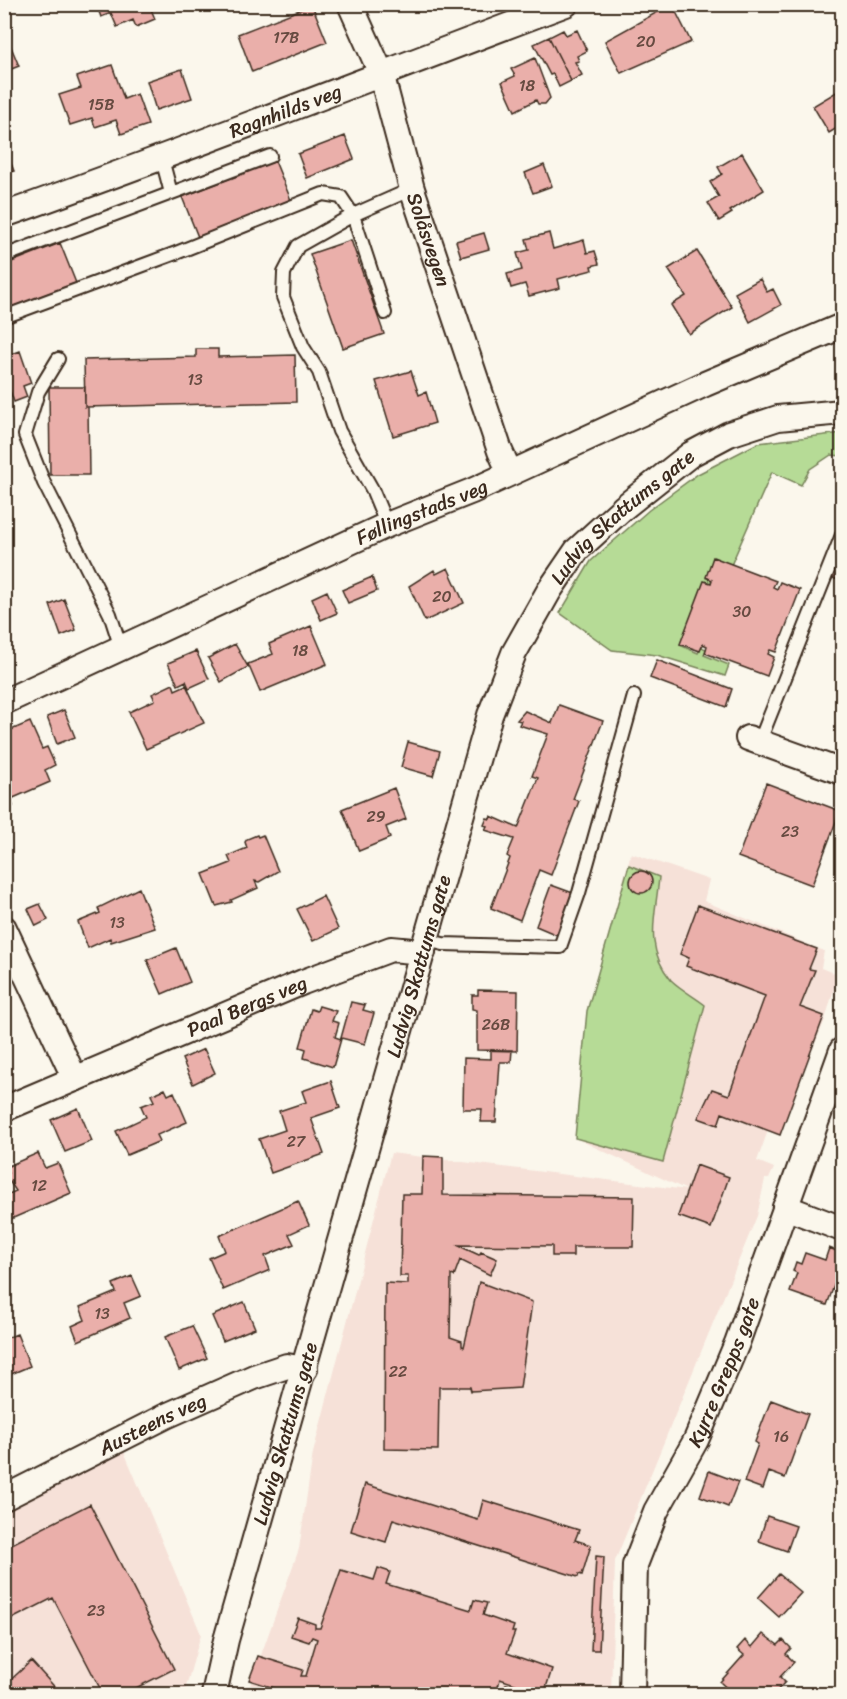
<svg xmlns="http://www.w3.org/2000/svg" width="847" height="1699" font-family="Sriracha,sans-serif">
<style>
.built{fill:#f6e1d8}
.green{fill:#b6db96;stroke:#78825a;stroke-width:1.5}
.building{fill:#eaafaa;stroke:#3b2a1e;stroke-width:1.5}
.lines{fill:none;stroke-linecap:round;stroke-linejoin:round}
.lane-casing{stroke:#3b2a1e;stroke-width:16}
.street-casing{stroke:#3b2a1e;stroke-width:28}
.lane{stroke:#fbf7ec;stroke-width:12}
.street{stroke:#fbf7ec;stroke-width:24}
.labels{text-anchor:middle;stroke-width:6;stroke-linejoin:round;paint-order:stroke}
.number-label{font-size:16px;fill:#674b41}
.street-label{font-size:20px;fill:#3b2a1e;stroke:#fbf7ec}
</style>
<rect width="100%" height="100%" fill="#fbf7ec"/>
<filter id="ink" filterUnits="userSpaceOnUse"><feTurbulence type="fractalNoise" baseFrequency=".0167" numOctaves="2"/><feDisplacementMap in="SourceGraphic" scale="12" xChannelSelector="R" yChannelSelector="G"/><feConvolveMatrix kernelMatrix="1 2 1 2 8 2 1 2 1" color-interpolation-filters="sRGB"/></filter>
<g filter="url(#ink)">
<path class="built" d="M631 853 709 880 704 901 824 951 821 968 838 975 825 1020 779 1128 770 1125 757 1161 774 1168 769 1179H765L757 1216 615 1561 611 1694H247L299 1549 313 1453 391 1153 687 1190 575 1138 587 1011Z
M123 1449 201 1634 184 1694H5V1511Z"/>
<path class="green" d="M842 433V456L831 455 810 469 801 485 772 472 731 565 713 559 706 578 712 580 710 585 704 583 680 645 698 653 701 647 706 649 704 655 729 665 725 676 657 655 612 650 560 613 591 561 649 510 698 474 758 443Z
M629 865 659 877C656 916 643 946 671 980 680 989 695 997 705 1005L663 1162 575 1138 587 1011Z"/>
<path class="building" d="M96 4H149L155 19 136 27 133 20 117 27 111 13 101 17Z
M672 4 691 42 621 73 605 41Z
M312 5 327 42 252 72 238 34Z
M563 30 566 35 577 30 587 51 577 56 579 61 575 62 582 75 571 81 549 37Z
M549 37 571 81 559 87 553 74 550 75 534 44Z
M9 42 19 66 4 72V44Z
M535 58 550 98 545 104H538L536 100 515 111 502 82 515 76 511 69Z
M112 65 124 99 137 94 148 125 121 134 116 120 95 127 92 118 70 125 59 95 81 88 77 77Z
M182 69 192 98 156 110 147 81Z
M838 91 842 100V125L829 133 813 106Z
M345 136 354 159 307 178 298 154Z
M4 146 14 171 4 174Z
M742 153 764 190 730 211 732 213 719 221 708 203 719 197 710 182 722 174 718 167Z
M275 161 291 200 198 237 182 197Z
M544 165 552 186 533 193 525 173Z
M484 233 489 249 461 257 456 241Z
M549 233 553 249 584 240 587 253 595 251 599 264 591 266 592 270 558 279 560 288 529 296 525 284 511 288 507 274 522 270 517 253 529 250 526 239Z
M351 240 384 334 343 348 310 254Z
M60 243 76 283 4 310V265Z
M697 251 732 307 689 334 671 305 686 296 668 269Z
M760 279 767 292 773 289 781 305 750 322 735 293Z
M196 349H218V357L295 355 296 402 85 407 84 360 196 357Z
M20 351 31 383 23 386 27 397 14 402 10 391 4 392V357Z
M411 371 419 395 426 392 435 423 393 436 376 381Z
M49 387H85V407H88L89 475H50Z
M840 555 842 556V582L831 577Z
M713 557 776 581 773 587 777 589 780 582 800 590 776 652 770 650 768 654 774 657 767 676 705 653 707 646 703 644 700 651 680 644 704 581 711 583 712 580 706 577Z
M448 568 464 603 425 621 409 586 434 570 436 574Z
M372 577 377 591 348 603 342 590Z
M327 591 337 613 321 620 312 598Z
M64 599 76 630 61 636 50 605Z
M311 626 327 664 260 692 248 664 273 654 269 644Z
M235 644 248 667 221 682 208 658Z
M196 651 209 679 189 688 186 681 178 685 168 663Z
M657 660 732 689 726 707 650 678Z
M173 684 175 690 186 685 204 723 146 749 129 712 155 700 152 694Z
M559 705 603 721 573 799 579 801 551 875 539 870 520 920 491 908 510 858 507 856 514 839 485 830 487 826 484 825 487 818 490 819 491 816 518 828 538 778 532 776 548 734 519 725 521 721 517 720 525 711 552 723Z
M64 710 75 737 57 744 47 717Z
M30 722 42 749 47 747 55 765 45 770 50 782 11 799 13 806 4 810V733Z
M408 742 440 751 433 776 401 767Z
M766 783 840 811 812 885 738 857Z
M394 788 406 819 386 827 390 838 359 851 342 809Z
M257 835 258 837 263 835 278 871 259 882 255 881 258 888 231 900 232 902 216 906 203 874 231 863 228 856 247 848 245 842 247 839Z
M630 882a11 11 0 1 1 22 0a11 11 0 1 1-22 0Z
M551 885 573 893 557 935 536 926Z
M139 888 155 928 111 942 110 938 88 948 78 922 100 913 98 908Z
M323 896 338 929 313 941 297 909Z
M40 904 48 920 36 926 28 909Z
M698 905 817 949 809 969 815 970 800 1007 824 1016 780 1135 722 1113 718 1125 698 1118 712 1089 729 1095 765 996 686 966 689 958 680 954Z
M176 948 190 982 162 994 147 960Z
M478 990 518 991 517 1051 477 1050V1010L472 1009V995H478Z
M351 1002 365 1005 363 1010 374 1013 365 1044 341 1038Z
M319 1006 336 1011 332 1021 339 1023 335 1037 341 1039 333 1067 304 1058 306 1049 300 1047 311 1009 317 1011Z
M204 1049 215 1073 193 1084 182 1059Z
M491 1050H512L511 1062H500L496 1122H481L482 1109H463L464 1058 491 1059Z
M331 1081 340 1108 311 1118 324 1154 271 1173 259 1139 285 1130 279 1111 306 1102 302 1091Z
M165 1089 168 1095 174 1092 187 1122 157 1135 160 1141 127 1155 116 1131 146 1117 141 1106 154 1101 151 1095Z
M78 1108 92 1141 65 1152 51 1120Z
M38 1153 45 1168 58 1163 71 1193 11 1219 4 1204V1196L16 1191 5 1175 8 1174 6 1167Z
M423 1156 443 1157V1195L634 1197 633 1247H573V1256H552V1246L457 1245 479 1255 481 1252 497 1259 490 1275 460 1260 454 1276 451 1275 450 1337 462 1341V1346L464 1347 479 1282 532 1302 520 1388 471 1391 470 1387H439L438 1450 384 1449 385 1283 408 1284V1276H400L402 1194H422Z
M696 1165 729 1177 711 1228 678 1216Z
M298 1201 309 1225 289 1234 294 1244 265 1256 270 1270 223 1290 209 1258 225 1251 219 1236Z
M829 1248 842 1253V1270L840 1269 827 1305 790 1292 797 1273 793 1271 796 1262 801 1264 805 1253 825 1260Z
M132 1276 141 1296 124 1303 130 1318 78 1341 72 1326 85 1320 80 1307 116 1292 113 1284Z
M244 1302 255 1328 223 1341 212 1316Z
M192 1326 207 1358 179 1370 165 1337Z
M17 1334 30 1366 4 1377V1339Z
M771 1400 808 1414 785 1478 769 1472 763 1489 744 1482 758 1444 755 1442Z
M709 1471 738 1482 728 1507 700 1496Z
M365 1484 478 1520 483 1500 579 1530 575 1540 591 1545 582 1575 579 1574 578 1577 393 1519 386 1542 351 1531Z
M90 1504 174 1669 124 1694H103L53 1598 4 1623V1548Z
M767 1516 796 1526 787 1551 759 1541Z
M596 1556 604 1557 599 1650H591Z
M378 1568 390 1572 386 1584 471 1610 474 1600 487 1603 483 1615 514 1626 512 1632H515L507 1653 552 1669 544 1694 500 1679 498 1687 504 1688 506 1684 523 1689 521 1694H300L301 1691 297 1689 293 1694 249 1680 258 1656 303 1670 301 1676H306L317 1639 312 1637 309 1642 291 1636 298 1618 315 1624V1628H320L341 1570 374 1580Z
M779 1574 801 1593 779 1617 758 1598Z
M763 1634 778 1645 783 1640 791 1648 786 1654 794 1662 780 1677 785 1682 774 1694H733L720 1682 744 1655 737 1649 745 1640 752 1647Z
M31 1661 61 1694H4V1686Z"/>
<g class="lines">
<g class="lane-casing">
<path id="lane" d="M162 159 171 193
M4 256 270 156
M4 317 176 253 323 194 341 197 353 215 385 313
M58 359 38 392 25 435 44 483 110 614 121 648
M387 525 372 489 339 431 319 372 303 347 283 297 284 273 298 246 353 215 412 189
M759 743 842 535
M426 940 443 944 560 947 579 893 634 696"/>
</g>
<g class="street-casing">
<g id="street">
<path id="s1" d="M350 4 381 73 412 189 500 451 510 473"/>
<path id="s2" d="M4 215C193 148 379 74 566 4"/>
<path id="s3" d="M4 702 387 525 472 491 705 384 842 326"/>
<path d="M748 738 842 772"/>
<path d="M4 928 75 1079"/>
<path id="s4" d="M4 1109 303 982 391 949 423 952"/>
<path d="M785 1207 842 1229"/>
<path id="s5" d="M4 1498 166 1416 254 1377 287 1366 305 1369"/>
<path id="s6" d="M214 1694 226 1640 490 715 514 653 549 591 577 550 623 508 691 454 729 434 778 418 842 412"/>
<path id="s7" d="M632 1694 635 1565 656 1511 696 1440 737 1343 842 1050"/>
</g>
</g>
<use href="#lane" class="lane"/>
<use href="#street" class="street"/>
</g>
</g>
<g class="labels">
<g class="number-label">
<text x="286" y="43">17B</text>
<text x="646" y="47">20</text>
<text x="527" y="91">18</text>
<text x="101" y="110">15B</text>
<text x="195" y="385">13</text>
<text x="442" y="602">20</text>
<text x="742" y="617">30</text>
<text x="300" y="656">18</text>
<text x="376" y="822">29</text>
<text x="790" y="837">23</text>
<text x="117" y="928">13</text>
<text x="496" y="1030">26B</text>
<text x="296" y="1147">27</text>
<text x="39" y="1191">12</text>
<text x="102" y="1319">13</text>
<text x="398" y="1377">22</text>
<text x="781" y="1442">16</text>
<text x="96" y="1616">23</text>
</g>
<g class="street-label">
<text dy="7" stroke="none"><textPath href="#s2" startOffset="300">Ragnhilds veg</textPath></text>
<text dy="7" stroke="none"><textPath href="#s1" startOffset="249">Solåsvegen</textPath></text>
<text dy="7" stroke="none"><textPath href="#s3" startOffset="459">Føllingstads veg</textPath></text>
<text dy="7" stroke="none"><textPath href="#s6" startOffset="1260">Ludvig Skattums gate</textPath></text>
<text dy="7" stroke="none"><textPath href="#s6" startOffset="756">Ludvig Skattums gate</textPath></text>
<text dy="7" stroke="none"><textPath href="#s4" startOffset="264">Paal Bergs veg</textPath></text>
<text dy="7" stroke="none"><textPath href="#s7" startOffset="342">Kyrre Grepps gate</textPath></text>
<text dy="7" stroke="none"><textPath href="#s5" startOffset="166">Austeens veg</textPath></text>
<text dy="7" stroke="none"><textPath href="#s6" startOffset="270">Ludvig Skattums gate</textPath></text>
</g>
</g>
<rect width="847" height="1699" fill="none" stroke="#fbf7ec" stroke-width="24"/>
<rect x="12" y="12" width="823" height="1675" fill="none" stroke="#3b2a1e" stroke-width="2" filter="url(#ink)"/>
</svg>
